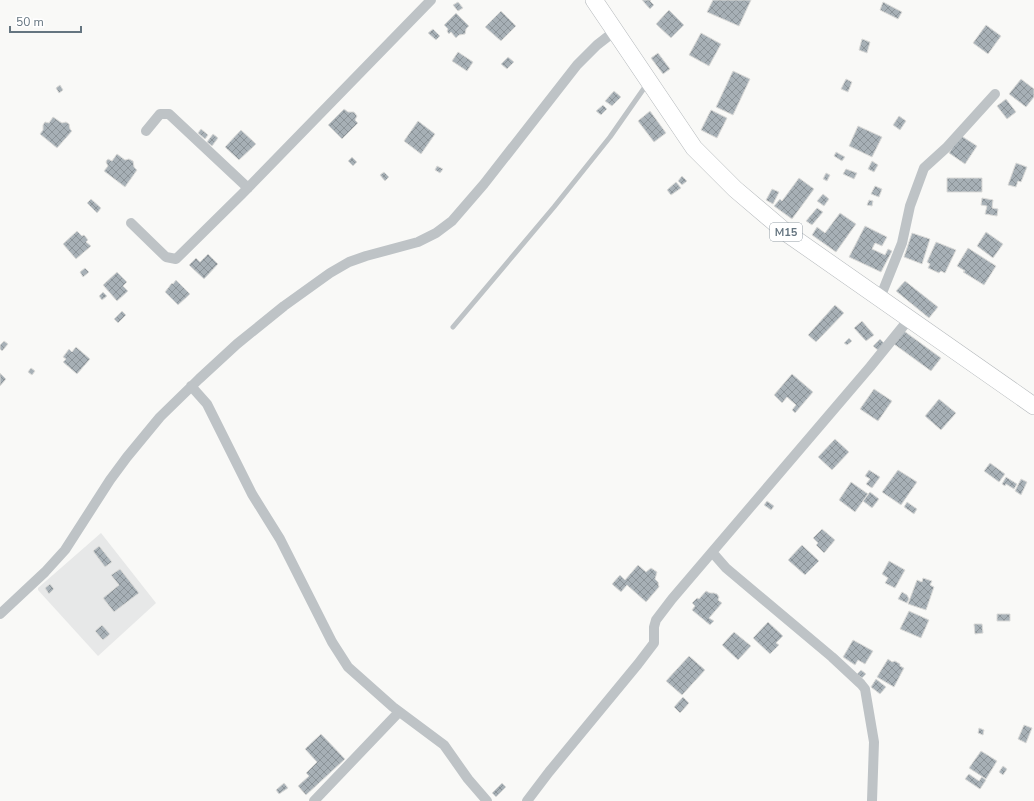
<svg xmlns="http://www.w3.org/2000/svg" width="1034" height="801" font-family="'Nunito Sans',sans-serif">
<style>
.built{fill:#e7e8e8}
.building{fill:url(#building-cross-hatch);stroke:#dbdbd9}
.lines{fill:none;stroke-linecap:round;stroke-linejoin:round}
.trunk-casing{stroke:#b4b8bb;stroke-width:18}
.service{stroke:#bec3c6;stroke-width:5}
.minor{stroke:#bec3c6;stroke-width:10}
.trunk{stroke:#fff;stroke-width:17}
.labels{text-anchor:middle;stroke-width:4;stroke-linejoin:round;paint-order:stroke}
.shield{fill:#fff;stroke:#939ea6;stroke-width:1}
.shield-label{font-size:11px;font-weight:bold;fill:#657580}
</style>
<defs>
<pattern id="building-cross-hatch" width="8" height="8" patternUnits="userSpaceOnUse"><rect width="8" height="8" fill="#a7b0b6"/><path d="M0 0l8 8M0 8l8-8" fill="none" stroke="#8c9499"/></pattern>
</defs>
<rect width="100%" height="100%" fill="#f9f9f7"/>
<path class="built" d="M101 533 156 603 98 656 38 590V588Z"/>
<path class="building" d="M642 0H651L650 1 654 5 650 9Z
M713 0H751L739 26 707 12Z
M458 2 463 8 458 11 453 5Z
M883 2 902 12 898 19 880 10Z
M669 10 684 25 671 38 656 24Z
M501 11 516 26 501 41 485 27Z
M456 13 469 26 466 29 465 34 459 35 456 38 451 32 449 34 447 31 448 29 444 25Z
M986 25 1001 36 988 54 973 43Z
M433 29 440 36 436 40 428 33Z
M701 33 721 44 709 66 689 55Z
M862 39 870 42 867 53 859 50Z
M458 52 473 62 467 71 452 61Z
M658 53 670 69 663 74 651 58Z
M508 57 514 62 507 69 501 64Z
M733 71 750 79 733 115 716 107Z
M846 79 852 82 848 92 841 89Z
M1021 79 1034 89V97L1026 107 1009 94Z
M60 85 63 90 59 93 56 88Z
M614 91 621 97 612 106 605 101Z
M1006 99 1016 112 1007 119 997 106Z
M603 105 607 109 601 115 596 111Z
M344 109 348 112H354L357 116 355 120 358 123 342 139 328 125Z
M711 110 727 118 717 138 701 130Z
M650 111 666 133 654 142 638 121Z
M899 116 906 121 900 130 893 125Z
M53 117 62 123 66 122 69 124 70 129 72 131 57 148 40 134 43 130V125L45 122 49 123Z
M418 121 435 134 421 154 404 141Z
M858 126 882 137 872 157 849 146Z
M201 129 208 135 205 139 198 133Z
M241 130 256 144 239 160 225 147Z
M213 134 218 138 212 146 207 142Z
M960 135 977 146 965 164 949 153Z
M836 152 845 157 842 161 834 156Z
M117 154 125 160 129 159 133 161 134 167 137 170 125 187 104 171 108 166 106 162 107 160 108 159 112 161Z
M352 157 357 162 353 166 348 161Z
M872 161 878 165 874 172 868 169Z
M1016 163 1027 167 1021 182 1018 181 1016 187 1008 185Z
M437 166 443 169 440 173 435 170Z
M846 169 857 173 854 179 843 174Z
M384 172 389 177 385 181 380 175Z
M826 173 830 175 827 181 823 179Z
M682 176 687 181 682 185 678 181Z
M799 178 814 189 792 219 774 206 780 199 782 201Z
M947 178H982V192H947Z
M676 182 681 188 671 195 667 190Z
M875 186 882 189 879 197 871 194Z
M772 189 779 192 773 204 766 200Z
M823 194 829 199 824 206 817 201Z
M982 198 993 200 992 208 998 209 997 216 985 214 987 206 981 205Z
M91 199 101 208 97 213 87 203Z
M869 200 873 201 872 206 867 205Z
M817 208 823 212 812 225 806 221Z
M840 213 856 224 836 252 812 235 817 227 825 233Z
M865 226 887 237 882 246 875 243 872 249 885 255 888 249 892 251 881 272 849 257Z
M77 231 82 236 84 235 88 240 86 242 91 246 76 259 63 244Z
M986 232 1003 244 993 258 977 246Z
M912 233 930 239 922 264 904 257Z
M936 242 956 250 945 273 941 271 939 273 928 268 930 264 927 262Z
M968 248 996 266 984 285 963 272 965 271 957 266Z
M208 254 218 264 204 279 189 265 196 258 200 262Z
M85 268 89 272 83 277 80 272Z
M117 272 127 282 123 286 128 291 117 301 103 285Z
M176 280 190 294 178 305 165 292 172 283 173 284Z
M905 281 938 307 929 318 896 291Z
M103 292 107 296 102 300 99 296Z
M835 305 844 313 816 342 808 335Z
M122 311 126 315 118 323 114 319Z
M862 321 874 335 866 341 854 328Z
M904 331 941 358 931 371 894 344Z
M849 338 852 341 847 345 844 343Z
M880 339 885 344 879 351 873 346Z
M4 341 8 344 2 351 0 349V345Z
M76 347 90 359 77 374 63 362 66 359 63 357 69 349 72 352Z
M31 368 35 371 32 375 28 372Z
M0 373 6 379 0 386Z
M792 374 813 392 795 413 792 410 796 405 787 397 782 403 774 395Z
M874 389 892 401 878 421 860 409Z
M939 399 956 413 941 430 925 416Z
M835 439 849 452 832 470 818 457Z
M990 463 1005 474 999 482 984 471Z
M869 470 880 477 872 488 866 484 870 479 865 476Z
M898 470 917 482 901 505 882 492Z
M1006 477 1017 484 1014 489 1006 484 1005 486 1002 484Z
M1021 479 1027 482 1021 495 1015 491Z
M851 482 868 494 855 512 839 500Z
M870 492 879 499 872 508 863 501Z
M767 501 774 506 771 510 764 505Z
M907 502 917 509 914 514 904 507Z
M822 529 835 540 824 553 816 545 818 543 813 538Z
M802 545 819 561 805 575 788 560Z
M99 546 112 562 105 567 93 551Z
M889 561 905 570 895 588 885 583 888 578 882 574Z
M638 565 646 572 651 568 657 572 655 579 658 582 659 587 646 602 627 585 621 592 612 584 620 575 625 580Z
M120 569 139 593 114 612 103 598 119 585 111 575Z
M923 578 932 581 930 585 934 587 926 610 908 604 917 580 922 582Z
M50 584 54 589 49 594 45 588Z
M706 591 710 593H714L717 594 719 597 718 600 722 603 709 618 714 621 710 625 692 610 695 606 692 603 697 598 699 599Z
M902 592 907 595 909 599 907 603 898 599Z
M909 611 929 620 921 638 900 629Z
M997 614H1010V621H997Z
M768 622 783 636 776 643 779 645 770 654 753 638Z
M974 624H982L983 633 975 634Z
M102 625 110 634 103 640 95 631Z
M734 632 751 646 738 660 722 645Z
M853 640 873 651 865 664 858 660 855 665 843 657Z
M689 656 705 670 682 695 666 681Z
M888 659 892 662 895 661 900 664V666L904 668 894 687 877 677Z
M861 670 866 674 862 678 857 674Z
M876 679 886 687 880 694 871 687Z
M683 697 689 703 680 713 674 707Z
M1024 725 1032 728 1026 743 1018 739Z
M979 728 984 730 983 735 978 733Z
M321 734 345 759 306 795 298 786 309 776 306 773 317 762 305 749Z
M981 751 997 761 986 779 969 768Z
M1003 766 1007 769 1003 775 999 772Z
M969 774 979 781 982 777 986 780 980 789 965 779Z
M284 783 288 788 279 794 276 790Z
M502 783 506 787 496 797 492 793Z"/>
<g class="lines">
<g class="trunk-casing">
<path id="trunk" d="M594 0 694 148 735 189 788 234 1034 406"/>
</g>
<path class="service" d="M453 327 554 207 610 137 647 84"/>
<path class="minor" d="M146 131 160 114H169L248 188
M131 223 166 257 176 259 242 194 431 0
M880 298 902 243 910 206 924 168 946 148 995 94
M191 386 207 404 252 494 280 539 332 642 348 667 393 707 444 745 468 779 487 801
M712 552 726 568 832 657 861 684 865 689 874 742 872 801
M0 614 45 572 65 550 110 480 127 457 160 417 199 379 237 344 284 306 330 273 349 262 366 256 418 242 436 233 452 221 484 184 577 65 597 45 615 31
M314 801 399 712
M527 801 549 772 638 664 654 643V627L656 620 672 599 870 367 909 319"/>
<use href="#trunk" class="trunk"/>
</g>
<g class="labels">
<rect class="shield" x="770" y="223" width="32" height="18" rx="3"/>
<g class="shield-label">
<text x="786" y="236">M15</text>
</g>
</g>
<path d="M10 26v6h71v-6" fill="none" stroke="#657580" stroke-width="2"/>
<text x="16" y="26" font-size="12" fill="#657580" stroke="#ffffff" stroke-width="3" paint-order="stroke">50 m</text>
</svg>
